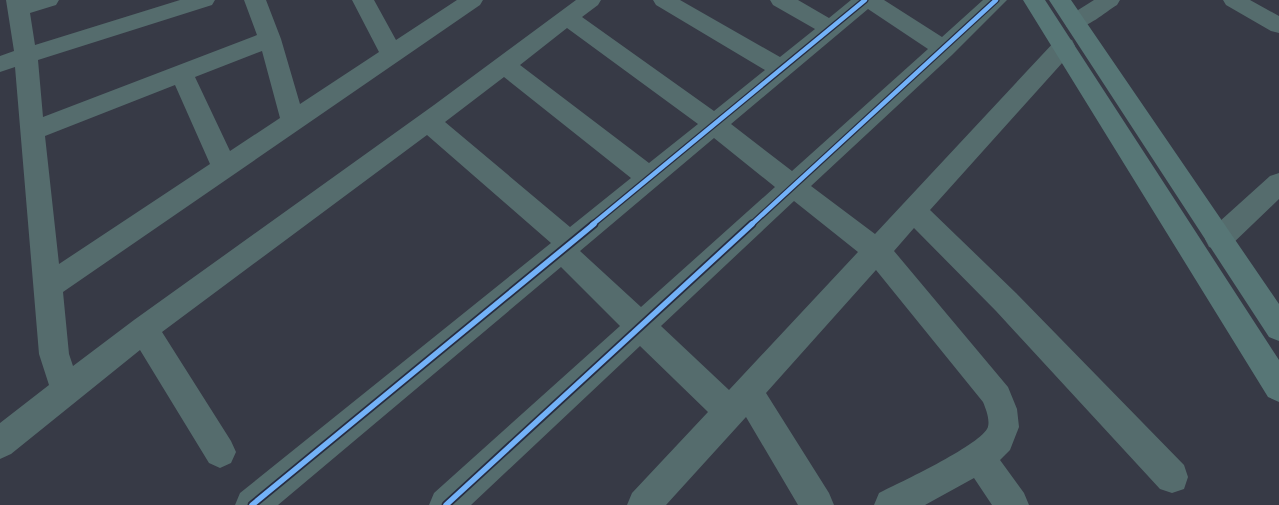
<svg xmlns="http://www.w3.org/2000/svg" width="1279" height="505" font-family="Merriweather,serif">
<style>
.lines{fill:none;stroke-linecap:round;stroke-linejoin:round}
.minor{fill:#556c6d;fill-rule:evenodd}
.secondary{fill:#577676;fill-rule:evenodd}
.cycleway-far1-casing{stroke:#272c41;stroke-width:7}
.cycleway-casing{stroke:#272c41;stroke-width:9}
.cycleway-far1{stroke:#73b2f8;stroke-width:4.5}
.cycleway{stroke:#73b2f8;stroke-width:5.5}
</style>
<rect width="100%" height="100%" fill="#373a46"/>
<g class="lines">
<path class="minor" d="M6 0H59L56 5 30 13 35 45 180 0H215L212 5 38 60 43 117 257 35 244 0H266L281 39 300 104 379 52 352 0H374L396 40 457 0H483L480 5 63 292 69 354 73 366 134 320 434 105 576 0H601L598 5 582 17 714 111 765 70 656 5 653 0H680L780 57 815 29 773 5 770 0H798L829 18 851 0H884L942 37 983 0H1007L952 55 811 186 875 234 1056 40 1064 38 1072 40 1075 46 1072 52 930 210 1016 293 1184 465 1188 477 1184 489 1172 493 1160 489 996 311 914 228 894 251 1008 387 1017 409 1019 427 1010 450 1000 460 1024 493 1029 505H992L974 478 925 505H874L879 493C901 482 976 447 987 429 991 422 986 409 983 402L876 270 766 393 829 493 834 505H798L746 417 666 505H627L632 493 708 412 640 346 471 505H429L434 493 620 326 561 267 278 505H235L240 493 551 243 427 135 162 332 231 441 236 452 231 463 220 468 209 463 140 350 11 454 0 459V423L49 385 39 354 15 67 0 72V56L14 51ZM868 9 928 49 792 171 731 124ZM567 28 698 124 649 163 520 65ZM262 51 280 118 230 151 195 77ZM504 77 631 178 570 227 445 122ZM175 85 210 164 59 264 45 136ZM714 138 775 187 641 307 580 251ZM794 201 858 252 729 390 661 326Z
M1094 0H1120L1117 5C1102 14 1085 32 1067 27L1064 22 1067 17Z
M1223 0H1250L1279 16V33L1271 31 1226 5Z
M1279 173V199L1229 247 1219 250 1209 247 1205 239 1209 231 1270 176Z"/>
<path class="secondary" d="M1023 0H1045L1279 360V402L1268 397Z
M1049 0H1071L1279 304V341L1269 337Z"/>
<g class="cycleway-far1-casing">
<path id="cycleway-far1" d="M592 225 865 0
M751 225 996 0"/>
</g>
<g class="cycleway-casing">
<path id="cycleway" d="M252 505 594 224
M446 505 752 224"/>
</g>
<use href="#cycleway-far1" class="cycleway-far1"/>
<use href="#cycleway" class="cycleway"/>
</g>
</svg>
